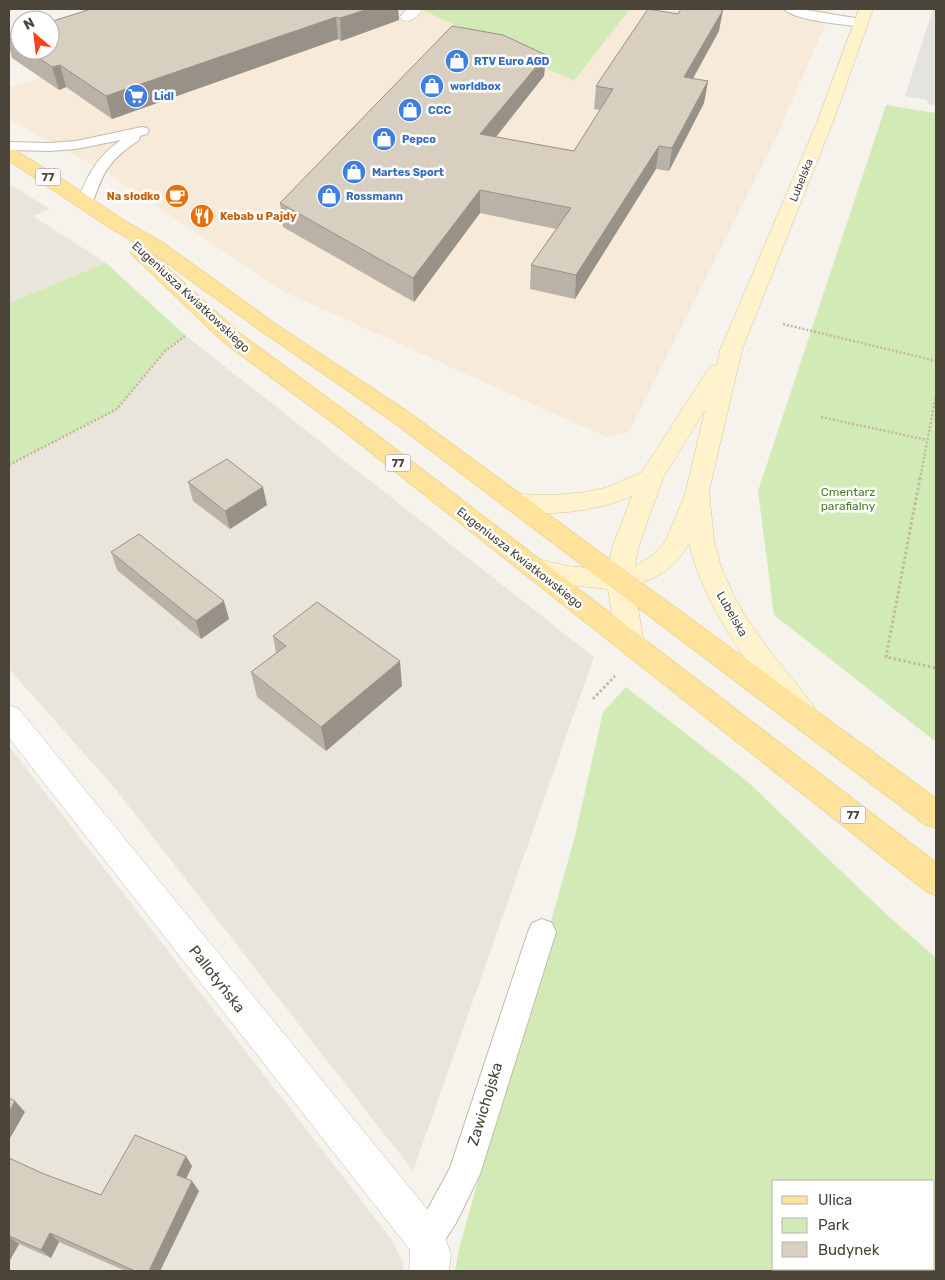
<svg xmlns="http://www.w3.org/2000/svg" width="945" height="1280" font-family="Rubik,sans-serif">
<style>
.residential{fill:#eae5da}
.commercial{fill:#f7ead8}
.green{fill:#d2eab5;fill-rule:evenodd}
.parking{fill:#e5e3e0}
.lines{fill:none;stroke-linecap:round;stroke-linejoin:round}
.service-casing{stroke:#c2bbae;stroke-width:2}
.minor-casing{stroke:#c2bbae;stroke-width:1}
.secondary-casing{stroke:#d6c79b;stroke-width:1}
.primary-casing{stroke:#e6c16a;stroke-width:1}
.path-far1{stroke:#c4b79f;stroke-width:2.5;stroke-dasharray:2 2;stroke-linecap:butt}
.path{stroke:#c4b79f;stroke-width:3;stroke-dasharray:2.5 2.5;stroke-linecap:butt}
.service{fill:#fff;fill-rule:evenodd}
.minor{fill:#fff;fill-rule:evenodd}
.secondary{fill:#fff3cd;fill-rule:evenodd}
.primary{fill:#ffe39c;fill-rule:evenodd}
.wall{fill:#bab2a6}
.shaded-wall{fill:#979187}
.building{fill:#d8cfc1;stroke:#979187}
.labels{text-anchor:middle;stroke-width:5;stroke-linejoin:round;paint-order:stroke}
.far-shop-label{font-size:11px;font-weight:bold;fill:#366cbe;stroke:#fff;text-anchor:start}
.shield{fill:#fff;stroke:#817c74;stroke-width:1}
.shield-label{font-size:11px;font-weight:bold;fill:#4b4439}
.far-street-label{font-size:11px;fill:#4b4439;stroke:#fff}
.far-food-label{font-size:11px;font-weight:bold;fill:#c56008;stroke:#fff;text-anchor:end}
.street-label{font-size:12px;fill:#4b4439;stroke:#fff}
.park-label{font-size:12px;fill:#4a7f2a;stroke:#fff}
.near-street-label{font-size:15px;fill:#4b4439;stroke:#fff}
</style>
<rect width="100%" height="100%" fill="#f6f3ec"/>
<path class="residential" d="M9 184 50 209 33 216 106 263 9 303Z
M186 336 594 657 413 1171 113 786 9 669V465L117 409 165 351Z
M9 746 392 1240 403 1263 404 1271H9Z"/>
<path class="commercial" d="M236 9H420L574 81 630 9H832L775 140 629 432 606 437 285 292 109 174 9 119V88L242 12Z"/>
<path class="green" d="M420 9H630L574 81Z
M886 105 936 113V742L774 615 758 491Z
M106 263 186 336 165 351 117 409 9 465V303Z
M626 687 748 782 887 915 936 958V1271H455L460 1245 575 836 603 712ZM774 1181H934V1269H774Z"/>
<path class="parking" d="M933 9H936V106L928 104 927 100 905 96Z"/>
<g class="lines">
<g class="service-casing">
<path id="service" d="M784 9H800L861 19 867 23 861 27C844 24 795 21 784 9Z
M142 127 147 128 149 131 147 134 140 136 139 140C110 160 104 169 93 202L90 205H80L77 202C87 176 97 156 121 140L76 149 49 151 9 150V142L49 143 76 141Z
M542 919 552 923 556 932 480 1174 456 1223 438 1251 427 1256 416 1251 411 1240 450 1168 528 932 532 923Z"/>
</g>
<g class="minor-casing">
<path id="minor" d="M407 9H422C417 17 412 23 402 20L400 17Z
M9 705 19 709 441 1226 451 1255 449 1271H409L410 1250 9 738Z"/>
</g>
<g class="secondary-casing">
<path id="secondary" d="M859 9H873L833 122 742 350 709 491 714 540 721 567 735 598 745 616 767 647 813 705 817 713 813 721 803 725 793 721C750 666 706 613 689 543 676 567 659 578 634 585L644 643 640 650 630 654 620 650 616 643 608 589 569 585 523 574 519 567 523 560 532 558 569 566 608 570 612 548 632 496C597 511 544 519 507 508L504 502 507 496 516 494 554 495 586 492 608 487 642 472 710 366 717 365 720 350 817 122ZM705 410 685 494 670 531 664 543 650 557 635 566 638 548 663 478Z"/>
</g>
<g class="primary-casing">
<path id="primary" d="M9 149 15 150 64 180 122 219 164 243 276 324 406 410 936 798V828L925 825 390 420 262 332 148 250 240 333 358 420 936 862V896L925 891 342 430 224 343 130 253 133 249 140 247 146 249 108 227 9 161Z"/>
</g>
<path class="path-far1" d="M783 324 936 361
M821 417 927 440
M9 465 117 409 165 351 185 336
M920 479 936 395"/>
<path class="path" d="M920 478 886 657 936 668
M593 699 615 676"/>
<use href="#service" class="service"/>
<use href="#minor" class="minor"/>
<use href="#secondary" class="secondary"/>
<use href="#primary" class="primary"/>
</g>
<path class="wall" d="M91 9H398L399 20 341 41 338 39 112 119 66 87 59 90 12 58 9 46V34L20 31V50H50Z
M678 14 719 31 693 79 708 81 704 103 669 171 656 169 575 299 530 289 531 265 556 229 480 213 414 302 283 227 280 203 546 55 544 76 496 137 574 151 600 110 594 109 596 86Z
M188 482 267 505 230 529 193 501Z
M111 552 229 619 201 639 117 570Z
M273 636 402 686 326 751 257 697 251 672 276 653Z
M9 1158 44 1174 101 1195 192 1166 186 1179 199 1191 160 1271H126L59 1242 51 1258 19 1244 9 1262Z"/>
<path class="shaded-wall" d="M368 9H398L399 20 341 41 340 18Z
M723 10 719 31 681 99 684 77Z
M336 17 338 39 112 119 106 96Z
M546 55 544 76 480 157V134Z
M60 65 66 87 59 90 52 67Z
M708 81 704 103 669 171 672 148Z
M659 146 656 169 575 299 576 275Z
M480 190V213L414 302 413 278Z
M263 487 267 505 230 529 225 511Z
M224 601 229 619 201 639 196 621Z
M400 661 402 686 326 751 321 727Z
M15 1101 25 1112 9 1140V1112Z
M186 1156 192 1166 183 1185 177 1175Z
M192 1181 199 1191 160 1271H149Z
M50 1233 59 1242 51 1258 41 1250Z
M9 1237 19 1244 9 1262Z"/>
<path class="building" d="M91 9H368L340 18 336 17 106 96 60 65 52 67 27 50H50V22Z
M648 9 678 14 681 9H713L723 10 684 77 708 81 672 148 659 146 576 275 531 265 571 208 480 190 413 278 280 203 452 26 503 35 546 55 480 134 574 151 613 89 596 86Z
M20 31V45L9 38V34Z
M227 459 263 487 225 511 188 482Z
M139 534 224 601 196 621 111 552Z
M317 602 400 661 321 727 251 672 286 646 273 636Z
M9 1098 15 1101 9 1112Z
M135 1135 186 1156 177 1175 192 1181 149 1271H135L50 1233 41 1250 9 1236V1158L44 1174 101 1195Z"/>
<defs>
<g id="shop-disc" transform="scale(1.25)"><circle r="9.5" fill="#3f7fe0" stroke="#fff"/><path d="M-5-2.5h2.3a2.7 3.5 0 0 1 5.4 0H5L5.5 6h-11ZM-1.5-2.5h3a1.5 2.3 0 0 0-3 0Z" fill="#fff"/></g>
<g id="supermarket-disc" transform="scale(1.25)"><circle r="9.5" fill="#3f7fe0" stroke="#fff"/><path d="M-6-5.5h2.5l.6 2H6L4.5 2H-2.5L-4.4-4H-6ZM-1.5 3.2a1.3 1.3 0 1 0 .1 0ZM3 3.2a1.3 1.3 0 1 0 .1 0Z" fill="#fff"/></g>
<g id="cafe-disc" transform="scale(1.25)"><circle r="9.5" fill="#e8710a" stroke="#fff"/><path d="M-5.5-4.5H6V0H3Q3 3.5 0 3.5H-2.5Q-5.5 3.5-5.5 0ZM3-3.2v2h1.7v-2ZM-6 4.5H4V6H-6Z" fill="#fff"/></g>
<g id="restaurant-disc" transform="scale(1.25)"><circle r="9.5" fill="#e8710a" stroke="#fff"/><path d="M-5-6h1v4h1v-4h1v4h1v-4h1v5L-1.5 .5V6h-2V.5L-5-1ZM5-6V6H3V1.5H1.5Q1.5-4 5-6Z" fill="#fff"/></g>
</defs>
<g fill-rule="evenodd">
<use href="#shop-disc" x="457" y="61"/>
<use href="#shop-disc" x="432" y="86"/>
<use href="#supermarket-disc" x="136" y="96"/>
<use href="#shop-disc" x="410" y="110"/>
<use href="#shop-disc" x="384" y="139"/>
<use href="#shop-disc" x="354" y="172"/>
<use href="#cafe-disc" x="177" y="196"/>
<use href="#shop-disc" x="329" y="196"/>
<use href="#restaurant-disc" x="202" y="216"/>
</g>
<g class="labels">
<g class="far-shop-label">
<text x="474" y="65">RTV Euro AGD</text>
<text x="450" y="90">worldbox</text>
<text x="154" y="100">Lidl</text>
<text x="428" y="114">CCC</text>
<text x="402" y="143">Pepco</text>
<text x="372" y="176">Martes Sport</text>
<text x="346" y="200">Rossmann</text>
</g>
<g class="shield">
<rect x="35.5" y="168.5" width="25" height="17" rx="4"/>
<rect x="385.5" y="454.5" width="25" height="17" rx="4"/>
<rect x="840.5" y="806.5" width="25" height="17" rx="4"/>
</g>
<g class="shield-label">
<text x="48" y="181">77</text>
<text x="398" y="467">77</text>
<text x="853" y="819">77</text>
</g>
<g class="far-street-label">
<text transform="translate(801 180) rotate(-68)" y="4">Lubelska</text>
</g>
<g class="far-food-label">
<text x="160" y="200">Na słodko</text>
<text x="220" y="220" text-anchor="start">Kebab u Pajdy</text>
</g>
<g class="street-label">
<text transform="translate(191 297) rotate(43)" y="4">Eugeniusza Kwiatkowskiego</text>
<text transform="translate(520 558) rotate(38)" y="4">Eugeniusza Kwiatkowskiego</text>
<text transform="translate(732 614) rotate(60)" y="4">Lubelska</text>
</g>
<g class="park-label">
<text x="848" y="496">Cmentarz<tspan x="848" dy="14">parafialny</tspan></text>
</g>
<g class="near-street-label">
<text transform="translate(217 979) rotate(52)" y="5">Pallotyńska</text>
<text transform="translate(485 1104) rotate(-73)" y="5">Zawichojska</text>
</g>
</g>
<rect width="945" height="1280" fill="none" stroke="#4b4439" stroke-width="20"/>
<rect x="772" y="1180" width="162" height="90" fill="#ffffff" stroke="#b7b4b0"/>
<rect x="782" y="1196" width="25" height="8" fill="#ffe39c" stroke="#b7b4b0"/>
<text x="818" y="1205" font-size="15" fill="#4b4439">Ulica</text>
<rect x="782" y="1218" width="25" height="15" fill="#d2eab5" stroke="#b7b4b0"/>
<text x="818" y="1230" font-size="15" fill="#4b4439">Park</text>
<rect x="782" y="1242" width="25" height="15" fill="#d8cfc1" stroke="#b7b4b0"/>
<text x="818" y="1255" font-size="15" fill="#4b4439">Budynek</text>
<g transform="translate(35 35) rotate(332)"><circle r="24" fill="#ffffff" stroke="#b7b4b0"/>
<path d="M0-4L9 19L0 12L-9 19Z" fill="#fc3f1d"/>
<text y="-8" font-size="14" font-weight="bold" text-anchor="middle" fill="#4b4439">N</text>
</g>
</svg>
